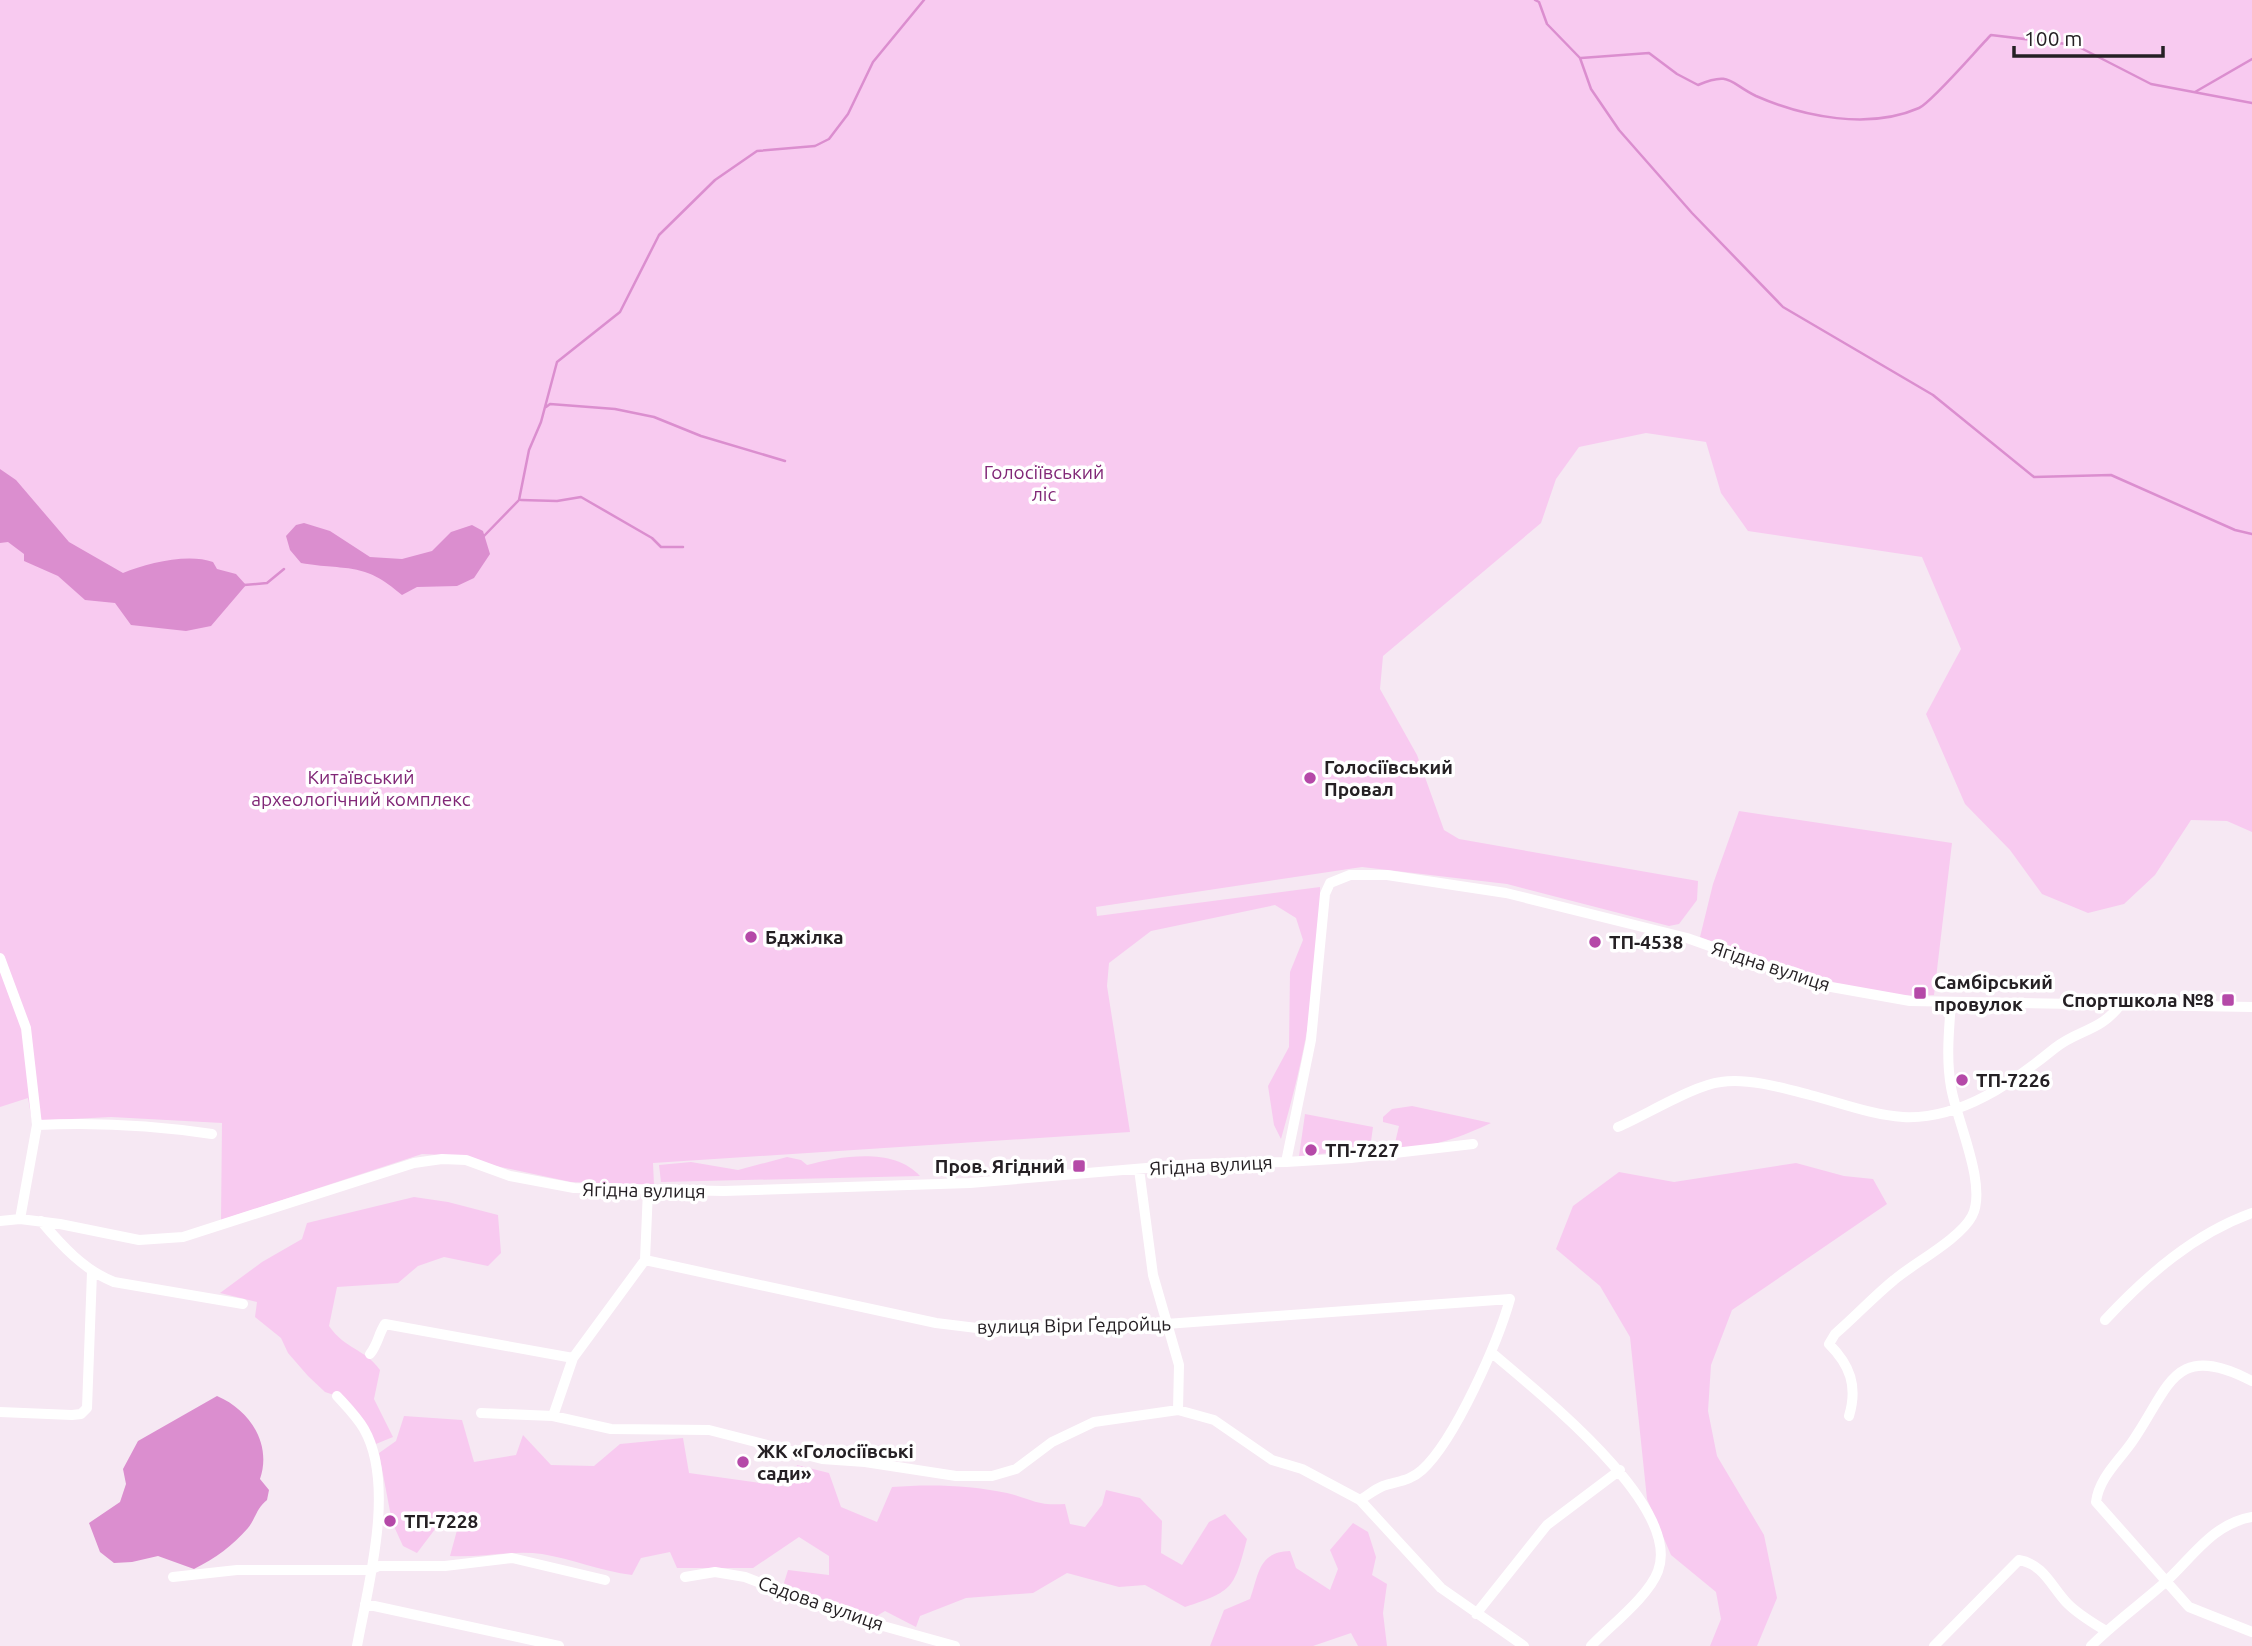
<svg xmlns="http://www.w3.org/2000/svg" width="2252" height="1646" font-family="Ubuntu,sans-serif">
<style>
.green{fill:#f8caf0}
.water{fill:#db8ecf}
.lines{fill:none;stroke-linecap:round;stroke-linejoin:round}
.stream{stroke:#db8ecf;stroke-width:2.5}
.minor{stroke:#fff;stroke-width:10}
.poi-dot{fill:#b549a8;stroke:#fff;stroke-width:2.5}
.labels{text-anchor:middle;stroke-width:7;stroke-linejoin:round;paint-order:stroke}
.park-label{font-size:19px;fill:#812777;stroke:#fff}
.poi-label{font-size:19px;font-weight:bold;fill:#252024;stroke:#fff;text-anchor:start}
.street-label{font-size:19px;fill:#252024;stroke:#fff}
</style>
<rect width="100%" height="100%" fill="#f6e8f3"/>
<path class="green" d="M0 0H2252V832L2227 821 2191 820 2155 875 2124 904 2088 913 2042 894 2010 850 1965 804 1926 714 1961 649 1922 557 1748 531 1721 493 1706 442 1646 433 1579 447 1556 479 1541 523 1383 656 1380 689 1417 755 1444 830 1459 839 1698 881 1697 900 1679 924 1669 926 1507 884 1362 867 1096 907 1097 916 1320 887C1322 972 1304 1059 1281 1139L1274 1125 1268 1086 1289 1047 1290 972 1303 940 1296 918 1275 905 1151 931 1109 963 1107 986 1130 1132 653 1163 654 1185 571 1182 444 1155 422 1154 221 1220 222 1123 111 1117 32 1121 28 1098 0 1107Z
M1739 811 1952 843 1934 995C1858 1000 1771 963 1700 937L1713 884Z
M1412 1106 1491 1123C1459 1138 1430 1149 1394 1147L1399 1126 1383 1122V1117L1392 1109Z
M1305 1114 1373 1127 1370 1149 1299 1156Z
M787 1157 801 1160 807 1165C841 1156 894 1147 920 1176L661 1182 659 1165 691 1162 738 1170Z
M1796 1163 1844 1176 1873 1179 1887 1204 1732 1310 1711 1365 1708 1411 1717 1456 1764 1535 1777 1598 1757 1646H1710L1721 1619 1716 1592 1671 1555 1647 1499 1630 1337 1600 1286 1556 1249 1573 1206 1619 1172 1674 1182Z
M414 1197 448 1202 498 1215 501 1253 488 1266 444 1257 418 1266 398 1283 337 1287 329 1326C345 1349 365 1349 380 1370L374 1399 393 1437 371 1446 337 1396 325 1392 308 1376 288 1353 281 1338 255 1317 257 1302 220 1293 262 1262 302 1239 307 1223Z
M404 1416 462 1420 474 1462 516 1455 523 1435 551 1465 594 1466 620 1444 683 1438 689 1473 789 1487 797 1465 829 1473 841 1507 877 1522 892 1487C929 1484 970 1485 1007 1493 1032 1499 1037 1506 1065 1504L1070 1524 1085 1527 1102 1505 1106 1490 1140 1498 1162 1521 1161 1553 1182 1565 1209 1522 1225 1514 1247 1539C1234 1588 1234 1591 1185 1607L1145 1585 1119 1587 1067 1573 1033 1593 966 1598 920 1616 916 1627 885 1611 875 1617 783 1586 788 1570 829 1575V1556L799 1537 753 1568H677L670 1552 641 1558 632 1575C601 1571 572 1559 542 1554 511 1550 481 1558 450 1556L459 1523 448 1512 417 1553 403 1546 392 1522 379 1453 396 1441Z
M1353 1523 1368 1532 1376 1557 1372 1575 1387 1584 1383 1613 1387 1646H1358L1351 1633 1313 1646H1210L1224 1610 1250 1599C1259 1574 1258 1552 1290 1551L1296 1568 1330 1590 1338 1569 1330 1550Z"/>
<path class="water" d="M0 469 16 480 69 542 123 573C147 563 188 553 213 562L217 569 236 574 246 585 211 626 186 631 131 625 115 603 85 600 58 576 24 561V554L8 542 0 543Z
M304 523 330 531 370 557 402 559 432 551 451 532 472 525 483 531 490 554 474 578 457 586 417 587 402 595C363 561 347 571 301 563L290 550 286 536 296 525Z
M217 1396C250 1410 272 1444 260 1479L269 1490 267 1500C256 1509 256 1518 248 1528 232 1546 216 1558 194 1569L158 1556 132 1562 114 1563 100 1552 89 1523 120 1502 126 1484 123 1469 138 1441Z"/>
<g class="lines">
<path class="stream" d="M1535 0 1539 2 1547 24 1580 58 1591 89 1619 130 1692 213 1783 307 1933 395 2034 477 2111 475 2235 530 2252 534
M1581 58 1649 53 1677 74 1698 85C1731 71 1729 83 1756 96 1804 117 1869 130 1919 108 1932 102 1978 48 1991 35L2075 45 2151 84 2252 103
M2195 92 2252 59
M546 407 550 404 615 409 654 417 701 436 785 461
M521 500 557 501 581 497 652 538 661 547H683
M483 537 519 500 529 450 541 422 557 362 620 312 659 235 715 180 757 151 815 146 829 139 848 114 873 62 924 0
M244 585 267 583 284 569"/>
<path class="minor" d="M0 958 26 1028 37 1125 20 1219
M37 1125C97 1122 152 1125 212 1134
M1618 1127C1646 1115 1694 1085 1721 1082 1749 1078 1783 1088 1810 1095 1841 1103 1872 1115 1903 1117 1961 1120 2013 1082 2055 1048 2079 1029 2100 1032 2121 1004
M1286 1162 1351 1158 1473 1144
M1139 1169 1153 1275 1179 1365 1178 1410
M0 1221 20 1219 60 1224 139 1240 183 1237 414 1163 442 1159 466 1160 510 1176 574 1188 724 1191 970 1183 1194 1164 1286 1162 1311 1040 1325 894 1330 883 1350 875H1387L1506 893 1687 938 1820 985 1910 1001 2252 1007
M41 1221C62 1246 84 1270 114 1282L243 1304
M645 1260 936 1323 993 1330 1166 1324 1510 1299C1498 1342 1455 1440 1422 1470 1410 1481 1398 1481 1383 1486 1375 1489 1367 1496 1360 1500
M2105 1320C2147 1275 2194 1234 2252 1213
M1491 1352C1536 1391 1683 1505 1658 1571 1649 1596 1610 1626 1591 1646
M370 1354C378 1344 378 1335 385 1324L573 1358
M2252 1381C2173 1340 2170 1387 2132 1442 2118 1462 2099 1478 2096 1502L2189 1607 2252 1632
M337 1396C347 1407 357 1417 364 1429 396 1485 368 1586 357 1646
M0 1412 72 1415 81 1414 87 1408 92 1272
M481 1413 553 1416 611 1429 709 1430 822 1459 865 1462 956 1476H992L1016 1469 1052 1442 1094 1422 1178 1410 1214 1420 1272 1460 1302 1469 1360 1500 1441 1588 1524 1646
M553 1416 573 1358 645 1260 648 1190
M1849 1416C1858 1386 1850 1365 1829 1344L1835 1334C1855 1317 1873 1297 1894 1280 1914 1263 1960 1239 1972 1216 1988 1186 1956 1119 1951 1087 1946 1059 1949 1030 1951 1002
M173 1577 237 1570H370L379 1566H445L512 1558 605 1580
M685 1577 715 1572 745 1577 840 1614 955 1646
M365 1604 559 1646
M1476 1614 1547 1525 1620 1470
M1934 1646 2019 1560C2044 1564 2052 1588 2068 1604 2079 1615 2093 1623 2106 1631
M2091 1646C2113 1624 2138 1606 2162 1585 2191 1560 2211 1524 2252 1517"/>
</g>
<g class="poi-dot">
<circle cx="1310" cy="778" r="7"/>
<circle cx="751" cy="937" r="7"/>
<circle cx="1595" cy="942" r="7"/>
<rect x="1913" y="986" width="14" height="14" rx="3.5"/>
<rect x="2221" y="993" width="14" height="14" rx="3.5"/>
<circle cx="1962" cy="1080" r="7"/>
<circle cx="1311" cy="1150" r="7"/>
<rect x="1072" y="1159" width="14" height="14" rx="3.5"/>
<circle cx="743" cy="1462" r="7"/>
<circle cx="390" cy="1521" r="7"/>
</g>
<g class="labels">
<g class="park-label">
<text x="1044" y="479">Голосіївський<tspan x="1044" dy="22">ліс</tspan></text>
<text x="361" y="784">Китаївський<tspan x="361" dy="22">археологічний комплекс</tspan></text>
</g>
<g class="poi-label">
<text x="1324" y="774">Голосіївський<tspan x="1324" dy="22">Провал</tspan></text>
<text x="765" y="944">Бджілка</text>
<text x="1609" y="949">ТП-4538</text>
<text x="1934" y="989">Самбірський<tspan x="1934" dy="22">провулок</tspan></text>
<text x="2214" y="1007" text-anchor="end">Спортшкола №8</text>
<text x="1976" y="1087">ТП-7226</text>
<text x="1325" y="1157">ТП-7227</text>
<text x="1065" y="1173" text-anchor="end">Пров. Ягідний</text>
<text x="757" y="1458">ЖК «Голосіївські<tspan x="757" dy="22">сади»</tspan></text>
<text x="404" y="1528">ТП-7228</text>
</g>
<g class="street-label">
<text transform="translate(1771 966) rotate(18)" y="7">Ягідна вулиця</text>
<text transform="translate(1211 1165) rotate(-3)" y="7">Ягідна вулиця</text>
<text transform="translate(644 1190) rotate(1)" y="7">Ягідна вулиця</text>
<text transform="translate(1074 1325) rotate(-1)" y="7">вулиця Віри Ґедройць</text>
<text transform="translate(821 1603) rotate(19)" y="7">Садова вулиця</text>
</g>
</g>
<path d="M2014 46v10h149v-10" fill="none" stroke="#252024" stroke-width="3.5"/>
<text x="2024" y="46" font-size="21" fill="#252024" stroke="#ffffff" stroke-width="5" paint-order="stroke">100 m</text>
</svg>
